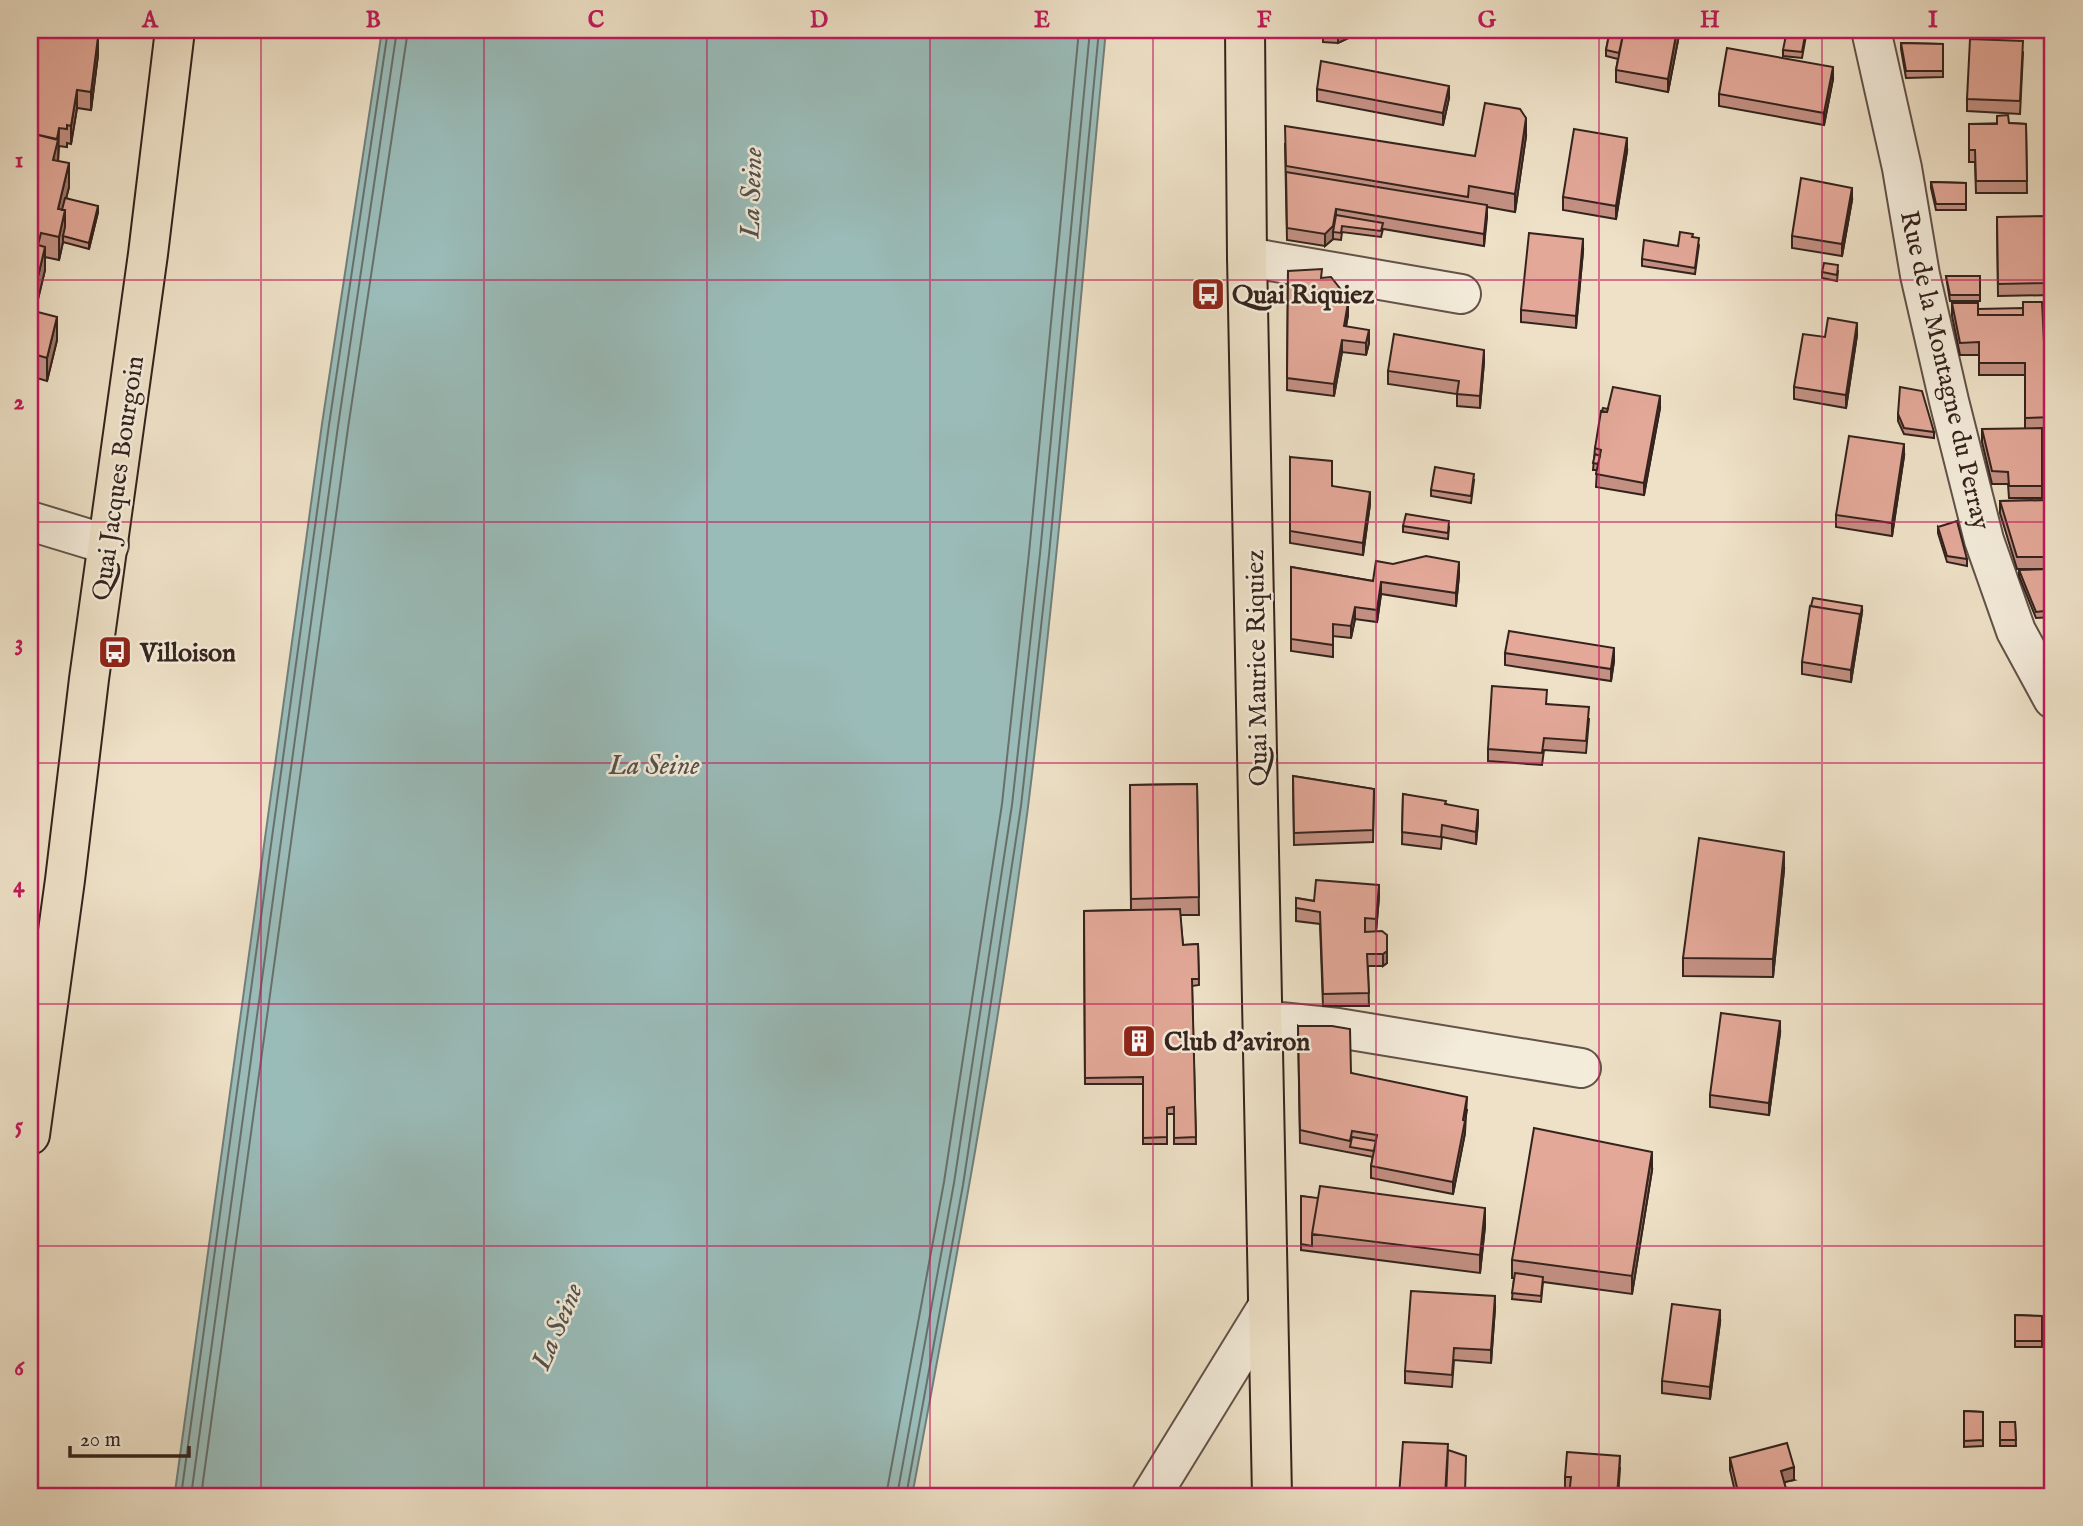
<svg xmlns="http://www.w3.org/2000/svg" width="2083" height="1526" font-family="'IM FELL English',serif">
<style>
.water{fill:#9abcb9;stroke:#717f7b;stroke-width:2}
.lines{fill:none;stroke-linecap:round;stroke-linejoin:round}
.shore{stroke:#67706b;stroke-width:2}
.minor-casing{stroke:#625248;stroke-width:42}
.major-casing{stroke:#34231d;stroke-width:42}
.minor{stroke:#f4ecdb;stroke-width:38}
.major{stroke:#eee1c7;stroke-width:38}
.wall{fill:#c39083;stroke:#34231d;stroke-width:2}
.shaded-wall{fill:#9f766a;stroke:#34231d;stroke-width:2}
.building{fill:#e3a898;stroke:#34231d;stroke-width:2}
.grid{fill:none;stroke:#c2185b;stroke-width:2;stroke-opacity:0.55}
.labels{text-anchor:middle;stroke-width:5;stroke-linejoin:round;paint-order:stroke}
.poi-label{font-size:26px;font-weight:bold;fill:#34231d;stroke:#f4ecdb;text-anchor:start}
.street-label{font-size:26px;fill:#34231d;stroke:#f4ecdb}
.water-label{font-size:28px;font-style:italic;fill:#53514c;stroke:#f4ecdb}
.neatline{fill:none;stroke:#c2185b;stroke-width:2.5}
.grid-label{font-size:23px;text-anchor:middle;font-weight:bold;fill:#c2185b}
</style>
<rect width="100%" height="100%" fill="#eee1c7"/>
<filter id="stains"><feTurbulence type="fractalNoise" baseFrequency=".00286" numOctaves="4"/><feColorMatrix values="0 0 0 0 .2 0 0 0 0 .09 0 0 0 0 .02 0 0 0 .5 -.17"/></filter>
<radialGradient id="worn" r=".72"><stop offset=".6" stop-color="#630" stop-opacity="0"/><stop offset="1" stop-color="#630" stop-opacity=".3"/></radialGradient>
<path class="water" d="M382 30H1106C1081 289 1060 549 1028 807 998 1038 955 1267 912 1496H172L175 1492 322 424Z"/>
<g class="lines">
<path class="shore" d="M181 1496 329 425 388 30
M191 1496 338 426 397 30
M201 1496 348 428 408 30
M886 1496 944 1182 1002 804 1029 553 1079 30
M897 1496 954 1183 1012 805 1040 554 1090 30
M906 1496 963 1185 1021 806 1049 555 1099 30"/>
<g class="minor-casing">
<path id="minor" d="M1871 30 1902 168 1920 275 1949 401 1984 540 2016 631 2053 699
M1247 257 1461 294
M30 521 109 545
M1263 1020 1338 1028 1581 1068
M1151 1496 1268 1306"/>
</g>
<g class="major-casing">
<path id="major" d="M1245 30 1247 257 1272 1496
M30 1135 65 880 89 679 148 254 175 30"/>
</g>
<use href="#minor" class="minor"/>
<use href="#major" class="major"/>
</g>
<path class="wall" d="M30 30H74L98 55 91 110 77 108 71 144 67 143V147L59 146 58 161 69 187 66 198 98 212 89 249 63 242 59 260 45 257V270L35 311 57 340 47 381 30 376Z
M1323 30H1365L1338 43 1323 42Z
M1474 30H1515L1513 37Z
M1610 30H1680L1668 92 1616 82V70L1618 59 1606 56V50Z
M1807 30 1802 58 1783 56V50Z
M1901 43 1943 44V77L1906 78 1901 49Z
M2023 53 2020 114 1967 111V99Z
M1833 79 1824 125 1719 106V94Z
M1317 89 1449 98 1443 125 1317 101Z
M2009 123 2026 124 2027 193H1976L1975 162H1969V124Z
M1526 136 1515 212 1487 207 1484 246 1383 229 1381 237 1342 232 1341 240 1333 239 1325 246 1287 240 1285 144 1475 156Z
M1627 151 1616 219 1563 210V197Z
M1931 182 1966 183V210H1936L1931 188Z
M1852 200 1842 256 1792 248V236Z
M1997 217 2053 222V295L1998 296Z
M1693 237 1699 245 1695 274 1642 266V259L1678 246Z
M1583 251 1576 328 1521 322V310Z
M1288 271 1322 278 1342 301 1348 315 1346 326 1369 343 1366 355 1342 352 1334 396 1287 390Z
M1838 271 1837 281 1822 278V272Z
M1946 276H1980V301H1950Z
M1952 303 1978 309 2045 362H2053V430H2042V498H2009L2008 484H1992L1982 442V429H2025V375H1979V355H1960L1952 316Z
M1857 335 1846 408 1794 399V387L1825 337Z
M1484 362 1480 408 1457 406V394L1388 384V371Z
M1660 408 1644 495 1596 487 1597 470H1593L1595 448 1608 409Z
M1898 414 1934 432V438L1904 434 1898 421Z
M1904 456 1892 536 1836 527V515Z
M1290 457 1332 486 1370 504 1363 555 1290 543Z
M1474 480 1471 503 1431 496V490Z
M2053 500V569H2017L2000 513V501Z
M1403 526 1449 527 1448 539 1403 532Z
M1938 527 1967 559V566L1947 562 1938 533Z
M1291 567 1373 581 1459 575 1456 606 1381 594 1377 622 1355 619 1351 638 1333 636V657L1291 651Z
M2053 569V617L2036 618 2019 576V570Z
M1862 612 1851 682 1802 674V662Z
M1505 653 1614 661 1611 681 1505 665Z
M1547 704 1589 719 1586 753 1544 750 1542 765 1488 761V749Z
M1293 776 1374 789 1373 842 1294 845Z
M1197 784 1199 915H1180L1183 945 1198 944 1199 985 1192 986 1196 1144H1174V1114H1167V1144H1143V1084H1085L1084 911 1131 910 1130 785Z
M1403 794 1446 804 1478 822 1476 844 1442 837 1441 849 1402 844Z
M1784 870 1773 977 1683 976V958Z
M1379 897 1376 931 1387 963 1383 966H1368L1369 1006H1323L1320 924 1296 921V898L1314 901Z
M1298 1026 1351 1073 1467 1110 1465 1121V1133L1453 1194 1371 1178V1166L1373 1157 1300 1143Z
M1780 1033 1769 1115 1710 1107V1095Z
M1652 1170 1632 1294 1543 1282 1541 1302 1512 1299 1514 1278H1512V1260Z
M1301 1196 1485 1226 1480 1273 1301 1250Z
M1495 1308 1491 1363 1454 1360 1452 1387 1405 1383V1371Z
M2015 1315 2042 1316V1347H2015Z
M1720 1322 1710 1399 1662 1393V1381Z
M1964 1411 1983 1412V1446L1964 1447Z
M2000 1422H2015L2016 1446H2000Z
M1730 1458 1794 1480 1784 1482 1788 1496H1736L1730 1470Z
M1620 1468 1618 1496H1569L1570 1490 1565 1489V1477Z"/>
<path class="shaded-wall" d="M1338 30H1365L1338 43Z
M1677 30H1680L1668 92V79Z
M98 37V55L91 110V92Z
M1833 67V79L1824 125V113Z
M1449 86V98L1443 125V113Z
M77 90V108L71 144V126Z
M1526 118V136L1515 212V194Z
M59 128 58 163 53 160Z
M1627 138V151L1616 219V206Z
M69 163V187L59 226 58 209Z
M1852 188V200L1842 256V244Z
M1487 205V218L1484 246V234Z
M98 206V212L89 249V243Z
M1336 209V221L1333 232V239L1325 246V234Z
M65 210V234L63 236V242L59 260V237Z
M1583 239V251L1576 328V316Z
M45 247V270L30 333V310Z
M1348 303V315L1344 338V326Z
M57 317V340L47 381V358Z
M1857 323V335L1846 408V395Z
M1369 330V343L1366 355V343Z
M1342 340V352L1334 396V384Z
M1484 350V362L1480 408V396Z
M1660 396V408L1644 495V483Z
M1904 444V456L1892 536V523Z
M1370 492V504L1363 555V543Z
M1459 562V575L1456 606V593Z
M1381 582V594L1377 622V610Z
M1862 606V612L1851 682V670Z
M1355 607V619L1351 638V626Z
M1614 648V661L1611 681V669Z
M1478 810V822L1476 844V832Z
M1784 852V870L1773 977V959Z
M1379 885V897L1376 932V919Z
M1387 951V963L1383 966V954Z
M1780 1021V1033L1769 1115V1103Z
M1467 1097 1465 1133 1453 1194V1182Z
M1652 1152V1170L1632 1294V1276Z
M1485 1208V1226L1480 1273V1255Z
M1495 1296V1308L1491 1363V1350Z
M1720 1310V1322L1710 1399V1387Z
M1620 1456 1618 1496H1617Z
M1794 1467V1480L1781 1483V1471Z"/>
<path class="building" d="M30 30H72L98 37 91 92 77 90 71 126 67 125V129L59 128 57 139 30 133Z
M1610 30H1624L1619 53 1606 50Z
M1624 30H1677L1668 79 1616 70Z
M1787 30H1806L1802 52 1783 50Z
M1970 39 2023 41 2020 101 1967 99Z
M1901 43 1943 44V71H1906Z
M1727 48 1833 67 1824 113 1719 94Z
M1321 61 1449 86 1443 113 1317 89Z
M1485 103 1520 109 1526 118 1515 194 1469 186 1468 197 1286 166 1285 126 1475 156Z
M2008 115 2009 123 2026 124 2027 181H1976L1975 150H1969V124H1997V116Z
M2052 122H2053V181H2052Z
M1574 129 1627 138 1616 206 1563 197Z
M30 133 58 140 53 160 69 163 58 209 65 210 59 237 41 233 38 245 45 247 30 310 57 317 47 358 30 353Z
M1286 172 1487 205 1484 234 1336 209 1333 226 1325 234 1287 228Z
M1801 178 1852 188 1842 244 1792 236Z
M1931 182 1966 183V204H1936Z
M65 198 98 206 89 243 63 236 65 227V210H62Z
M1336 215 1383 223 1381 231 1342 226 1341 233 1333 232Z
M2048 216 2049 283 1998 284 1997 217Z
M2048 222H2053V289H2049Z
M1680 232 1693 234 1692 237 1699 238 1695 268 1642 259 1644 240 1678 246Z
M1529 233 1583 239 1576 316 1521 310Z
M1824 263 1838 265 1837 275 1822 272Z
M1322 269 1321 278 1331 277 1342 291 1340 300 1348 303 1344 326 1369 330 1366 343 1342 340 1334 384 1287 378 1288 271Z
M1946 276H1980V295H1950Z
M2023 302H2042L2045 362H2053V417L2025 418V363H1979V342L1960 343 1952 303H1978V315H2023Z
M2023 308V315H1978V309Z
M1828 318 1857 323 1846 395 1794 387 1803 334 1825 337Z
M1394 334 1484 350 1480 396 1457 394 1459 381 1388 371Z
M1613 387 1660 396 1644 483 1596 474 1601 450 1595 448 1601 411 1607 412Z
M1900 387 1922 391 1934 432 1904 428 1898 414Z
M1603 408 1608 409 1607 412 1602 411Z
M2042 428V486H2009L2008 472 1992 471 1982 429Z
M1849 436 1904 444 1892 523 1836 515Z
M1595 454 1600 456 1598 464 1593 463Z
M1290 457 1332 461V486L1370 492 1363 543 1290 531Z
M1435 467 1474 474 1471 496 1431 490Z
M2053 500V557H2017L2000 501Z
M1406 514 1449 521 1448 533 1403 526Z
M1957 521 1967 559 1947 556 1938 527Z
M1426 556 1459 562 1456 593 1381 582 1377 610 1355 607 1351 626 1333 624V645L1291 639V567L1373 581 1376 561 1393 564Z
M2053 569V610L2036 612 2019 570Z
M1813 598 1862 606 1860 620V614L1811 606Z
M1810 606 1860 614 1851 670 1802 662Z
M1509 631 1614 648 1611 669 1505 653Z
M1492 686 1547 690 1546 704 1589 707 1586 741 1544 738 1542 753 1488 749Z
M1293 776 1374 789 1373 830 1294 833Z
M1197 784 1199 897 1131 899 1130 785Z
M1403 794 1446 801 1445 804 1478 810 1476 832 1442 825 1441 837 1402 832Z
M1699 838 1784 852 1773 959 1683 958Z
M1316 880 1379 885 1376 919 1365 918V932L1382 931 1387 935V951L1383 954H1367L1369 993 1323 994 1320 912 1296 908V898L1314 901Z
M1180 909 1183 945 1198 944 1199 979H1192L1196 1137 1174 1138V1107L1167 1108V1137L1143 1138V1077L1085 1078 1084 911Z
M1721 1013 1780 1021 1769 1103 1710 1095Z
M1298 1026H1332L1350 1029 1351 1073 1467 1097 1463 1120 1465 1121 1453 1182 1371 1166 1377 1135 1352 1131 1350 1141 1300 1130Z
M1534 1128 1652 1152 1632 1276 1512 1260Z
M1352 1137 1376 1141 1374 1151 1350 1147Z
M1320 1186 1485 1208 1480 1255 1312 1234Z
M1301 1196 1318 1198 1312 1234V1246L1301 1244Z
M1515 1273 1543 1277 1541 1296 1512 1293Z
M1411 1291 1495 1296 1491 1350 1454 1348 1452 1375 1405 1371Z
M1672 1304 1720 1310 1710 1387 1662 1381Z
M2015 1315 2042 1316V1341H2015Z
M1964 1411 1983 1412V1440L1964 1441Z
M2000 1422H2015L2016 1440H2000Z
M1403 1442 1448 1444 1445 1496H1399Z
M1787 1443 1794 1467 1781 1471 1788 1496H1739L1730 1458Z
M1448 1450 1466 1456 1465 1494 1457 1496H1446Z
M1567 1452 1620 1456 1617 1496H1569L1571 1477H1565Z"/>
<path class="grid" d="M261 30V1496M484 30V1496M707 30V1496M930 30V1496M1153 30V1496M1376 30V1496M1599 30V1496M1822 30V1496M30 280H2053M30 522H2053M30 763H2053M30 1004H2053M30 1246H2053"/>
<defs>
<g id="bus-square" transform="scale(1.75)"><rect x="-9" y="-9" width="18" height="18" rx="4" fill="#8f2418" stroke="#f4ecdb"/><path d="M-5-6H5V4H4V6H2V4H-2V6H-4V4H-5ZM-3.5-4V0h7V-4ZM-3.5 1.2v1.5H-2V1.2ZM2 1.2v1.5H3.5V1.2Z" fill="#fff"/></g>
<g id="building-square" transform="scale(1.75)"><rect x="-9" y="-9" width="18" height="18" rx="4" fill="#8f2418" stroke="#f4ecdb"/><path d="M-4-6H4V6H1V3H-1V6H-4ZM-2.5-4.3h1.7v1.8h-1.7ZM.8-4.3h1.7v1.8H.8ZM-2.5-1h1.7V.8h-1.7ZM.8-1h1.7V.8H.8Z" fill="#fff"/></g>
</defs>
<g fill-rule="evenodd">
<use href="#bus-square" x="1208" y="294"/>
<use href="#bus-square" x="115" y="652"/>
<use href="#building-square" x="1139" y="1041"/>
</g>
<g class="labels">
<g class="poi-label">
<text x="1232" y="303">Quai Riquiez</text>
<text x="140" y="661">Villoison</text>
<text x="1164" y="1050">Club d'aviron</text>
</g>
<g class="street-label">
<text transform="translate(1946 370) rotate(77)" y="9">Rue de la Montagne du Perray</text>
<text transform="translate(117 478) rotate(-82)" y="9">Quai Jacques Bourgoin</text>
<text transform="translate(1256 668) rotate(-91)" y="9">Quai Maurice Riquiez</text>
</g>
<g class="water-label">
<text transform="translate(750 193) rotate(-88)" y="10">La Seine</text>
<text x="654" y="774">La Seine</text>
<text transform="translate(556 1326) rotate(-67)" y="10">La Seine</text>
</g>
</g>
<rect width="2083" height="1526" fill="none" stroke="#eee1c7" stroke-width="77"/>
<path d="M70 1446v10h119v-10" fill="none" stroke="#34231d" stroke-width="3.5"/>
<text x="80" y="1446" font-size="21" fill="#34231d" stroke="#f4ecdb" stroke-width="5" paint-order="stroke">20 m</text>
<rect x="38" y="38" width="2006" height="1450" class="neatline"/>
<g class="grid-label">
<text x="150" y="27">A</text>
<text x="373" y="27">B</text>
<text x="596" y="27">C</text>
<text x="819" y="27">D</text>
<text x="1042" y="27">E</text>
<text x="1264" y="27">F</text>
<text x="1487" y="27">G</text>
<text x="1710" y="27">H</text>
<text x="1933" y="27">I</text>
<text x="19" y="167">1</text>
<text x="19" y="409">2</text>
<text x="19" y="650">3</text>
<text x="19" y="892">4</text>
<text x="19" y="1133">5</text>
<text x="19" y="1375">6</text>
</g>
<rect width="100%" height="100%" filter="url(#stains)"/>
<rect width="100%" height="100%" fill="url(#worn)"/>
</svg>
